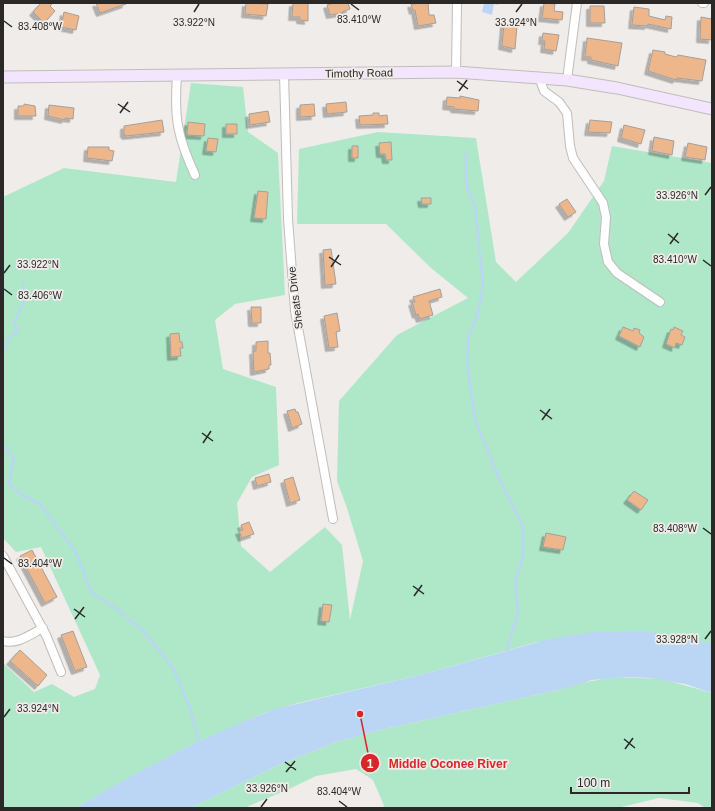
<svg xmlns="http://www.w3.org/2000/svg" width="715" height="811" font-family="Helvetica,sans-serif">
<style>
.green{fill:#afe7c9}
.water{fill:#bbd6f5}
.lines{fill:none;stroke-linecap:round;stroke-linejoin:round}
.stream{stroke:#bbd6f5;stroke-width:2.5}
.building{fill:#eeb78b;stroke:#a39f9c;filter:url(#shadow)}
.street-casing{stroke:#c1bdbb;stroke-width:10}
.secondary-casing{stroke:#c1bdbb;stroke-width:13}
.street{stroke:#fff;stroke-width:8}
.secondary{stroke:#f3e5fe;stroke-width:11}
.ticks{fill:none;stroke:#2a2928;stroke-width:1.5}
.labels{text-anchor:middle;stroke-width:3.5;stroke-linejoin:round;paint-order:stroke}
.street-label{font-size:11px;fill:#2a2928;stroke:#f0ece9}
.ticks-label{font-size:10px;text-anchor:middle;fill:#2a2928;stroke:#f0ece9;stroke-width:3.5;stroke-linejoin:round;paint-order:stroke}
.leader{fill:none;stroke:#d62828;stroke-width:1.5}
.callout-dot{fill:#d62828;stroke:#f0ece9;stroke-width:1.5}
.mark-label{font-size:12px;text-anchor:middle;font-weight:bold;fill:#fff}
.callout-label{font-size:12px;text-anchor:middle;font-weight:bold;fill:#d62828;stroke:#f0ece9;stroke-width:3.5;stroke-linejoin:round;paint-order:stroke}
</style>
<defs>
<filter id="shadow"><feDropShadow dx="-3.5" dy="3.5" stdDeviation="0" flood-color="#0004"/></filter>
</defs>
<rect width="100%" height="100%" fill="#f0ece9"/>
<path class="green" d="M191 83 243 87 248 132 278 153 285 295 235 304 215 320 223 369 276 387 279 465 252 477 237 503 241 546 270 572 325 527 342 545 350 620 363 561 347 508 337 481 339 401 397 335 468 298 431 268 386 224H297L299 149 378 132 476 138 496 262 516 282 568 233 604 181 612 146 712 163V645L537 642 424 674 298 703 264 713 189 746 75 808H3V663L34 692 52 684 74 697 95 689 100 675 41 547 16 552 3 538V197L64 168 176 182Z
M615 677 662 679 712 693V808H705L698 803 659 798 617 808H385L373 780 356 769 316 776 287 790 244 808H190L281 764 336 742 380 730 558 690 580 683Z"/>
<path class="water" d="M484 3H499L498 5 494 4 492 15 482 12Z
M642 631 690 638 712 644V693L685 684 650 678 627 677 592 680 558 690 380 730 336 742 281 764 190 808H75L137 773 189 746 242 722 275 709 424 674 549 639 595 632Z"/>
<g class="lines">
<path class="stream" d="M466 153V184L475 206 483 286 478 313 468 339 467 363 475 420 502 485 523 527V557L515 581 518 611 506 654
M3 351 10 337 18 330 14 322 24 302 23 282
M3 445 14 458 9 484 23 496 39 503 75 551 92 593 117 609 144 632 173 668 190 708 199 743"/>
</g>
<path class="building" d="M41 3H53L50 6 55 11 44 23 33 12Z
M96 3H126V4L100 13Z
M246 3 268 4 266 16 245 14Z
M293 3H308V21L300 20V17H292Z
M334 3H348L350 9 342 12V13L330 15 327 5Z
M428 3 429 15H434L436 23 418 26 415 10 413 11 411 4Z
M544 3 555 4 554 11 563 12 562 20 542 18Z
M590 6H604L605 23H590Z
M634 7 649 9V16L665 20 666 16 672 17 671 29 648 24V26L632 25Z
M64 12 79 16 76 30 61 27Z
M701 17 712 19V40L700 39Z
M504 24 517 26 515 49 502 46Z
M543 33 559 35 556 51 544 49 545 41H542Z
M587 38 622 43 618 66 591 60V57H585Z
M653 50 665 52V54L676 57 678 55 706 60 702 81 677 78 676 80 648 71Z
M460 96 479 100 478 111 454 109V107L446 106 447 97 460 98Z
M346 102 347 112 327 114 326 104Z
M24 104 35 106 36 116H18V106H24Z
M314 104 315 116 300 117V105Z
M49 105 74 108 73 119 65 118V120L48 116Z
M268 111 270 122 250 125 249 114Z
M373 113H379V116L387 115 388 124 360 125 359 116 373 115Z
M162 120 164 132 126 136 124 134V126Z
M590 120 612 122 610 133 588 132Z
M188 122 205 124 204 136 187 135Z
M226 124H237V134H226Z
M624 125 645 130 641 144 621 138Z
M654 137 674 141 672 155 652 151Z
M208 138 218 139 216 152 206 151Z
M391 142 392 160H386L385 154H380L379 143Z
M688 143 707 147 705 160 685 157Z
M352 146H358V158H352Z
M88 147H109V150L114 151 112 161 87 158Z
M258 191 268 192 266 219 254 218Z
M421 198H431V204H422Z
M567 199 576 212 568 217 559 204Z
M331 249 336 284 325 285 323 250Z
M440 289 442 297 429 301 433 315 420 319 418 314 416 315 412 302H415L413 297Z
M251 307H261V323H252Z
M337 313 340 331 336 332 338 347 329 348 324 316Z
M623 327 633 331 634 328 640 330 639 333 644 337 640 347 619 336Z
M674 327 683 331 681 335 685 337 682 345 676 343 675 348 666 344 671 329 673 330Z
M179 333 180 342H182L183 348H180L181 356 171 357 170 334Z
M268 341V353H270L271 365H269V369L254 372 253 351H256V342Z
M295 409 296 412H298L302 424 292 428 287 411Z
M269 474 271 482 257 486 255 478Z
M293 477 300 500 290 503 284 480Z
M634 491 648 500 641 510 627 500Z
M249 522 254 534 242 538 239 531 243 530 241 525Z
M546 533 566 537 563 550 543 547Z
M32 550 57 597 45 603 20 556Z
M323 604 332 605 329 622 321 621Z
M73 631 87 667 75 671 61 635Z
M20 650 47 675 38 686 10 661Z"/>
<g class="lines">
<g class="street-casing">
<path id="street" d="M702 3H704
M456 72 457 3
M284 74 288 219 295 311 333 519
M177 75C174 118 177 136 195 175
M539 77 544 91 559 102 567 113 570 146 573 158 603 203 606 217 604 244 608 262 617 273 660 302
M567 80 577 3
M3 556 46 635 61 672
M3 641C17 645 31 634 43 628"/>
</g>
<g class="secondary-casing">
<path id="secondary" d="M3 77 456 72 567 80 617 88 712 109"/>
</g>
<use href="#street" class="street"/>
<use href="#secondary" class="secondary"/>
</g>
<path class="ticks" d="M351 4 359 10M194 12 199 4M516 12 522 4M4 21 12 27M457 81 468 89M459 91 467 80M118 104 130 112M120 113 128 102M705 195 711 187M668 234 679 243M670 244 678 233M329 257 341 265M703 260 711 266M331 267 339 255M4 273 10 265M4 289 12 295M540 410 552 419M542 420 550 409M202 433 213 441M203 443 211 431M703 528 711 534M4 558 12 564M413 586 424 594M414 596 422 585M74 609 85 617M75 619 84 607M705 639 711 631M4 717 10 709M624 739 635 748M625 749 633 738M285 762 296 770M286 772 295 761M339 801 347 807M261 807 267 799"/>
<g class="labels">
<g class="street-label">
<text transform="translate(359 73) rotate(-1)" y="4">Timothy Road</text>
<text transform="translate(295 298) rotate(-97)" y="4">Sheats Drive</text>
</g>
</g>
<g class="ticks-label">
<text x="359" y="23">83.410°W</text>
<text x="516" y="26">33.924°N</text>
<text x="194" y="26">33.922°N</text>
<text x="40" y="30">83.408°W</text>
<text x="677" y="199">33.926°N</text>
<text x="675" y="263">83.410°W</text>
<text x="38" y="268">33.922°N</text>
<text x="40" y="299">83.406°W</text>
<text x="675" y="532">83.408°W</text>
<text x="40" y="567">83.404°W</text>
<text x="677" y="643">33.928°N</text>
<text x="38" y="712">33.924°N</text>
<text x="267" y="792">33.926°N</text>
<text x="339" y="795">83.404°W</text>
</g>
<path class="leader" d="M360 714L370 763"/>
<g class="callout-dot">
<circle cx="360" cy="714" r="4"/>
<circle cx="370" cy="763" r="10"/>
</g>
<g class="mark-label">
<text x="370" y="768">1</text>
</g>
<g class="callout-label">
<text x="448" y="768">Middle Oconee River</text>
</g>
<rect width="715" height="811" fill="none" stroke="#2a2928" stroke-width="8"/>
<path d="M571 787v6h118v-6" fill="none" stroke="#2a2928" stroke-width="2"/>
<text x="577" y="787" font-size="12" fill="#2a2928" stroke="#f0ece9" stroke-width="3" paint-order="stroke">100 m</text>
</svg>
